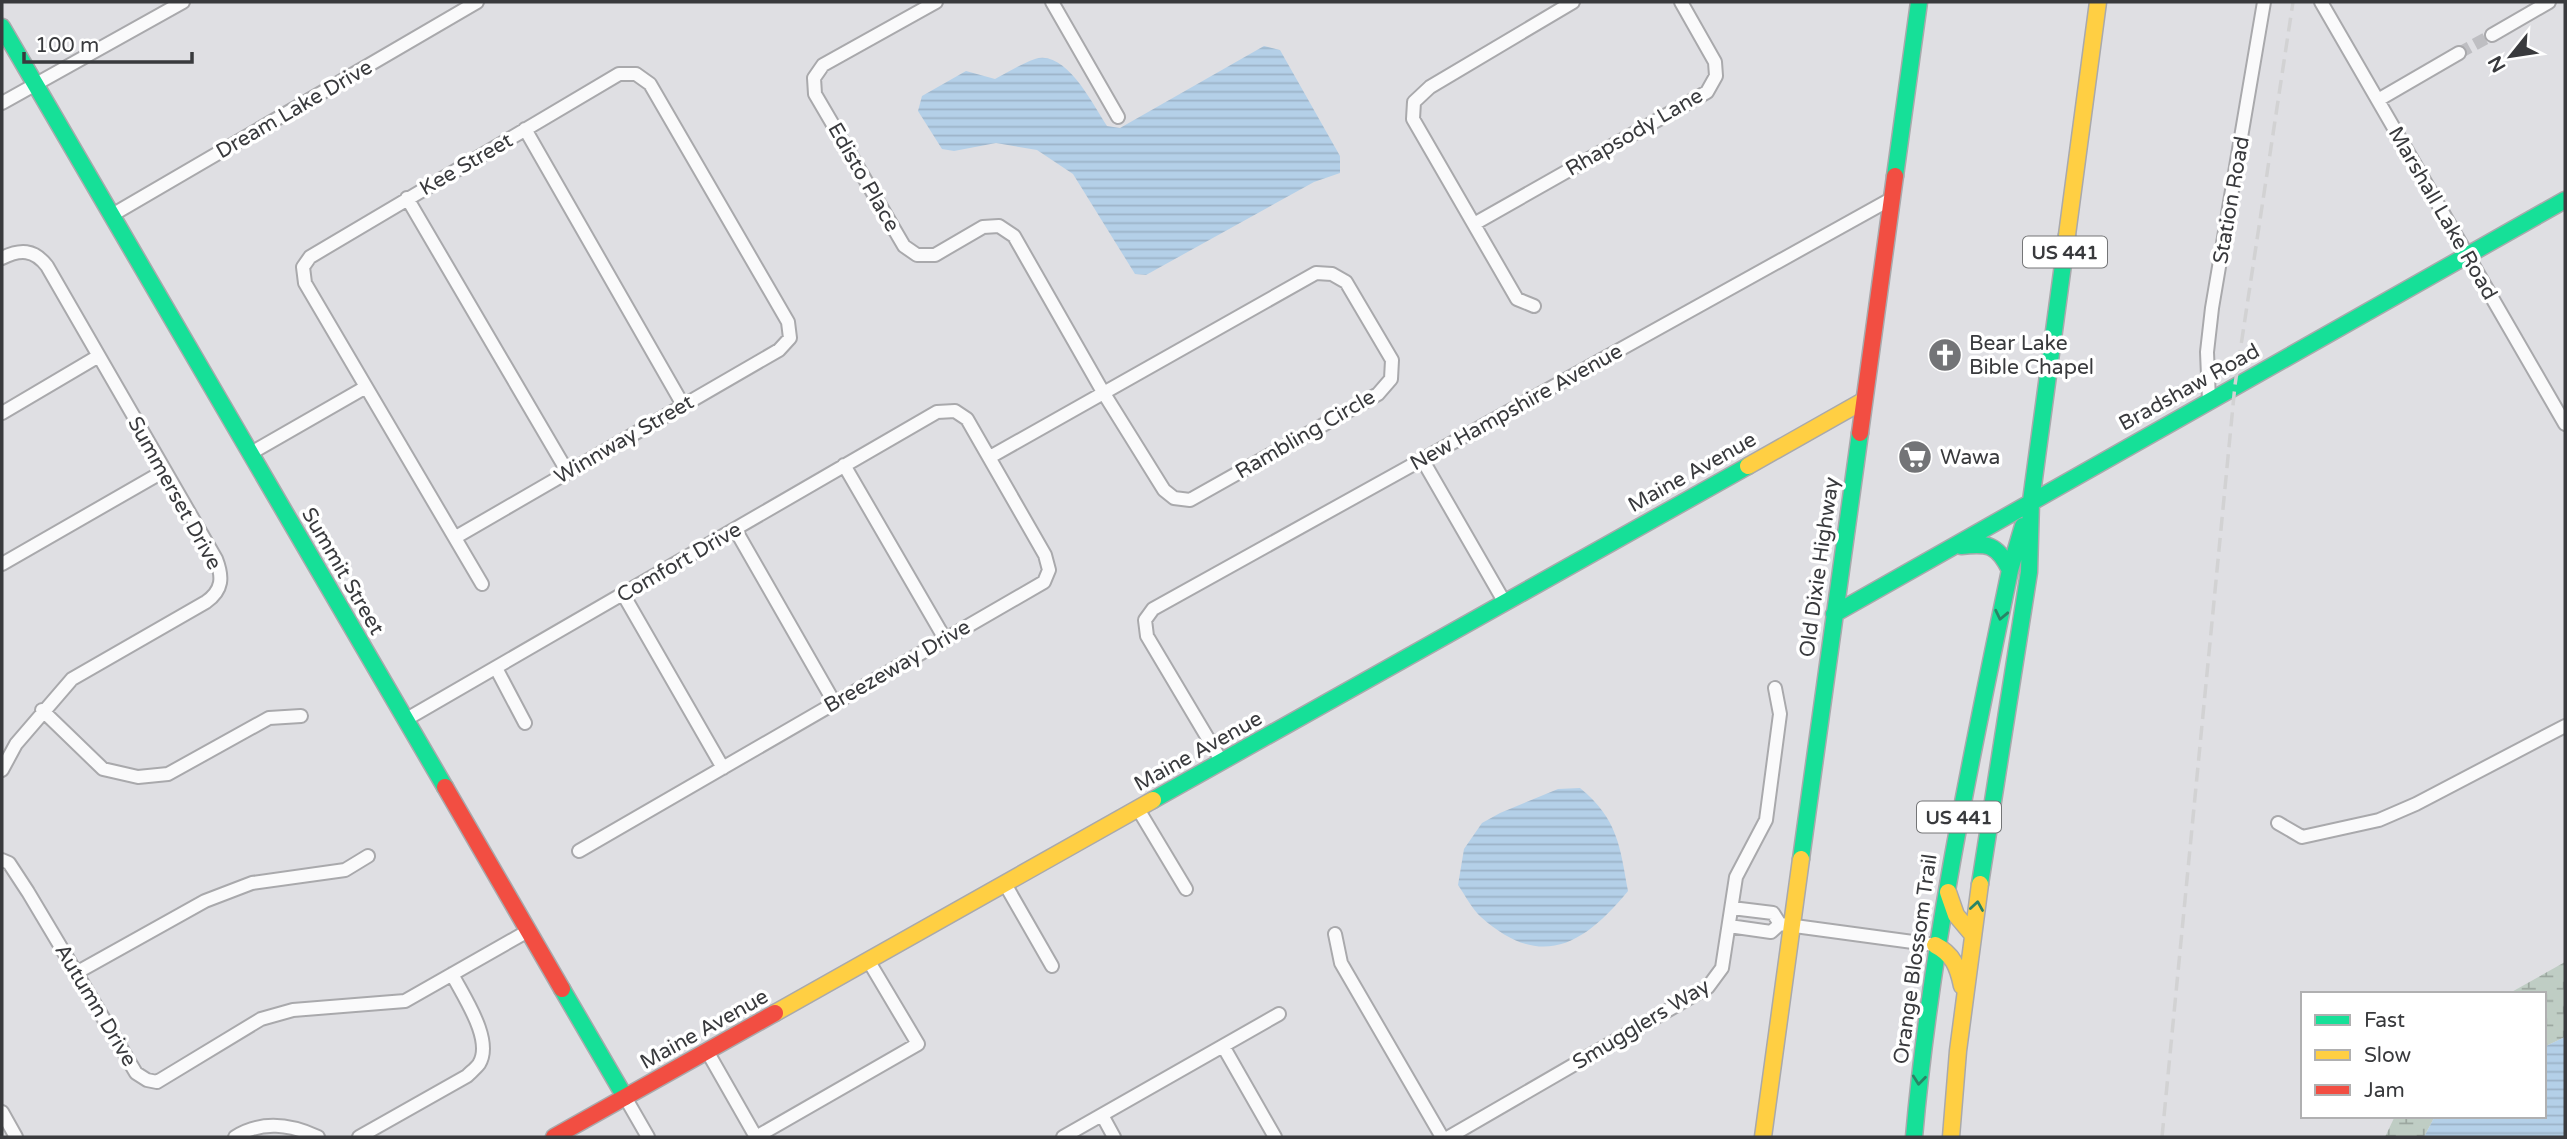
<svg xmlns="http://www.w3.org/2000/svg" width="2567" height="1139" font-family="'Varela Round',sans-serif">
<style>
.wetland{fill:url(#wetland-marsh)}
.water{fill:url(#water-rules)}
.lines{fill:none;stroke-linecap:round;stroke-linejoin:round}
.street-tunnel{stroke:#bebec2;stroke-width:12;stroke-dasharray:12 6;stroke-linecap:butt}
.street-casing{stroke:#a9a9ac;stroke-width:16}
.fast-casing{stroke:#a9a9ac;stroke-width:19}
.slow-casing{stroke:#a9a9ac;stroke-width:19}
.jam-casing{stroke:#a9a9ac;stroke-width:19}
.street{stroke:#fafafb;stroke-width:12}
.fast{stroke:#16e098;stroke-width:16}
.slow{stroke:#ffcf43;stroke-width:16}
.jam{stroke:#f24e42;stroke-width:16}
.rail{stroke:#d2d2d3;stroke-width:3.5;stroke-dasharray:14 7;stroke-linecap:butt}
.oneway{stroke:#298566}
.labels{text-anchor:middle;stroke-width:7;stroke-linejoin:round;paint-order:stroke}
.shield{fill:#fff;stroke:#747577;stroke-width:2}
.shield-label{font-size:19px;font-weight:bold;fill:#393a3d}
.street-label{font-size:21px;fill:#393a3d;stroke:#fff}
.poi-label{font-size:21px;fill:#393a3d;stroke:#fff;text-anchor:start}
</style>
<defs>
<pattern id="wetland-marsh" width="20" height="14" patternUnits="userSpaceOnUse" patternTransform="scale(1.75)"><rect width="20" height="14" fill="#bfcdc4"/><path d="M1 5h8M5 5V1M11 12h8M15 12V8" fill="none" stroke="#9ca7a0"/></pattern>
<pattern id="water-rules" width="6" height="5" patternUnits="userSpaceOnUse" patternTransform="scale(1.75)"><rect width="6" height="5" fill="#b4d0e8"/><path d="M0 2.5h6" fill="none" stroke="#9cb3c8"/></pattern>
</defs>
<rect width="100%" height="100%" fill="#dfdfe3"/>
<path class="wetland" d="M2565 962V1037L2544 1047V994H2508Z
M2395 1116H2435L2424 1137H2385Z"/>
<path class="water" d="M1264 46 1280 50 1340 156V173L1314 182 1146 275 1135 274 1073 174 1037 150 996 143 954 151 942 149 918 111 922 96 966 71 995 79C1008 72 1021 64 1035 59 1066 49 1093 105 1107 126L1120 128Z
M1580 788C1618 819 1620 847 1628 891 1583 946 1540 970 1481 917 1472 909 1465 895 1458 885L1464 849 1482 823 1500 813 1558 789Z
M2565 1037V1137H2424L2435 1116H2544V1047Z"/>
<g class="lines">
<path class="street-tunnel" d="M2459 53 2492 35"/>
<g class="street-casing">
<path id="street" d="M936 2 823 65 814 78 815 94 904 246 917 255H935L983 227 999 226 1014 236 1103 392 1164 490 1174 498 1190 500 1378 394 1391 379 1392 360 1346 282 1332 274 1316 273 990 457
M1052 2 1118 117
M2321 2 2565 424
M2492 35 2549 2
M2378 100 2459 53
M2 103 183 2
M525 129 683 405
M407 198 567 471
M112 215 477 2
M1474 224 1707 92 1716 76 1715 62 1681 2
M2 258C20 249 34 249 47 266L216 559C223 577 223 590 206 602L72 679 16 744 2 770
M1534 306 1517 299 1413 119 1414 102 1430 87 1573 2
M2209 400 2207 352 2212 308 2264 2
M2 413 97 357
M251 453 366 387
M1422 459 1505 603
M844 465 945 639
M735 529 834 702
M456 537 779 350 790 338 788 322 650 84 636 74H619L310 257 303 267 305 283 482 584
M2 564 164 471
M623 594 723 768
M496 668 525 723
M42 710 103 769 138 777 168 774 269 718 301 716
M405 720 937 412 955 411 967 419 1045 555 1049 570 1044 582 579 851
M1222 762 1147 636 1145 620 1153 609 1891 199
M1138 809 1186 889
M2278 823 2302 837 2379 820 2416 804 2565 726
M2 860 9 863 28 892 136 1073 147 1080 157 1082 261 1019 293 1010 405 1001 528 931
M1005 884 1052 966
M1732 908 1773 913 1780 924
M1780 924 1935 945
M1729 926 1771 932 1780 924
M1335 934 1341 963 1442 1137
M76 973 205 901 252 883 345 870 368 856
M1223 1046 1275 1137
M707 1051 756 1137 918 1044 868 960
M625 1097 648 1137
M2 1112 16 1137
M1102 1115 1114 1137
M235 1137C262 1120 290 1124 318 1137
M359 1137 467 1076C471 1072 476 1068 479 1064 494 1040 463 996 452 974
M1063 1137 1279 1014
M1449 1137 1708 987 1722 968 1736 877 1766 820 1780 714 1775 688"/>
</g>
<g class="fast-casing">
<path id="fast" d="M2 27 445 787
M1895 176 1919 2
M1961 546C1988 543 1997 544 2010 570
M1834 614 2565 200
M1153 800 1748 466
M1801 859 1860 433
M1980 884 2029 572 2031 501 2067 235
M562 989 625 1097
M1914 1137C1931 945 1971 758 2010 570L2023 526"/>
</g>
<g class="slow-casing">
<path id="slow" d="M2067 235 2098 2
M1748 466 1863 401
M1948 892 1956 915 1972 934
M1935 945C1953 954 1958 967 1962 986
M775 1013 1153 800
M1763 1137 1801 859
M1951 1137 1958 1051 1980 884"/>
</g>
<g class="jam-casing">
<path id="jam" d="M1860 433 1895 176
M445 787 562 989
M554 1137 775 1013"/>
</g>
<use href="#street" class="street"/>
<use href="#fast" class="fast"/>
<use href="#slow" class="slow"/>
<use href="#jam" class="jam"/>
<path class="rail" d="M2162 1137 2235 385 2293 2"/>
</g>
<defs><path id="oneway-chevron" d="M-2-3.5L2.5 0L-2 3.5" fill="none" stroke-width="1.6" stroke-linecap="round" stroke-linejoin="round" transform="scale(1.75)"/></defs>
<g class="oneway">
<use href="#oneway-chevron" transform="translate(2001 615) rotate(102)"/>
<use href="#oneway-chevron" transform="translate(1977 906) rotate(-81)"/>
<use href="#oneway-chevron" transform="translate(1919 1080) rotate(96)"/>
</g>
<defs>
<g id="church-disc" transform="scale(1.75)"><circle r="9.5" fill="#737477" stroke="#fff"/><path d="M-1.2-6h2.4v3.5h3.3v2.4h-3.3V6h-2.4V-.1h-3.3v-2.4h3.3Z" fill="#fff"/></g>
<g id="supermarket-disc" transform="scale(1.75)"><circle r="9.5" fill="#737477" stroke="#fff"/><path d="M-6-5.5h2.5l.6 2H6L4.5 2H-2.5L-4.4-4H-6ZM-1.5 3.2a1.3 1.3 0 1 0 .1 0ZM3 3.2a1.3 1.3 0 1 0 .1 0Z" fill="#fff"/></g>
</defs>
<g fill-rule="evenodd">
<use href="#church-disc" x="1945" y="355"/>
<use href="#supermarket-disc" x="1915" y="457"/>
</g>
<g class="labels">
<g class="shield">
<rect x="2023" y="236.5" width="84" height="31" rx="5"/>
<rect x="1917" y="801.5" width="84" height="31" rx="5"/>
</g>
<g class="shield-label">
<text x="2065" y="259">US 441</text>
<text x="1959" y="824">US 441</text>
</g>
<g class="street-label">
<text transform="translate(294 109) rotate(-30)" y="7">Dream Lake Drive</text>
<text transform="translate(1634 132) rotate(-30)" y="7">Rhapsody Lane</text>
<text transform="translate(466 164) rotate(-30)" y="7">Kee Street</text>
<text transform="translate(864 177) rotate(60)" y="7">Edisto Place</text>
<text transform="translate(2231 200) rotate(-80)" y="7">Station Road</text>
<text transform="translate(2443 213) rotate(60)" y="7">Marshall Lake Road</text>
<text transform="translate(2189 387) rotate(-29)" y="7">Bradshaw Road</text>
<text transform="translate(1516 407) rotate(-29)" y="7">New Hampshire Avenue</text>
<text transform="translate(1305 434) rotate(-30)" y="7">Rambling Circle</text>
<text transform="translate(624 439) rotate(-30)" y="7">Winnway Street</text>
<text transform="translate(1692 472) rotate(-29)" y="7">Maine Avenue</text>
<text transform="translate(175 493) rotate(61)" y="7">Summerset Drive</text>
<text transform="translate(679 562) rotate(-30)" y="7">Comfort Drive</text>
<text transform="translate(1819 567) rotate(-82)" y="7">Old Dixie Highway</text>
<text transform="translate(343 571) rotate(60)" y="7">Summit Street</text>
<text transform="translate(897 666) rotate(-30)" y="7">Breezeway Drive</text>
<text transform="translate(1198 751) rotate(-29)" y="7">Maine Avenue</text>
<text transform="translate(1915 959) rotate(-82)" y="7">Orange Blossom Trail</text>
<text transform="translate(96 1005) rotate(59)" y="7">Autumn Drive</text>
<text transform="translate(1641 1024) rotate(-31)" y="7">Smugglers Way</text>
<text transform="translate(704 1029) rotate(-29)" y="7">Maine Avenue</text>
</g>
<g class="poi-label">
<text x="1969" y="350">Bear Lake<tspan x="1969" dy="24">Bible Chapel</tspan></text>
<text x="1940" y="464">Wawa</text>
</g>
</g>
<rect width="2567" height="1139" fill="none" stroke="#393a3d" stroke-width="7"/>
<rect x="2301" y="992" width="245" height="126" fill="#ffffff" stroke="#b0b0b1" stroke-width="2"/>
<rect x="2315" y="1015" width="35" height="10" fill="#16e098" stroke="#b0b0b1" stroke-width="2"/>
<text x="2364" y="1027" font-size="21" fill="#393a3d">Fast</text>
<rect x="2315" y="1050" width="35" height="10" fill="#ffcf43" stroke="#b0b0b1" stroke-width="2"/>
<text x="2364" y="1062" font-size="21" fill="#393a3d">Slow</text>
<rect x="2315" y="1085" width="35" height="10" fill="#f24e42" stroke="#b0b0b1" stroke-width="2"/>
<text x="2364" y="1097" font-size="21" fill="#393a3d">Jam</text>
<g transform="translate(2511 56) rotate(240)" stroke="#ffffff" stroke-width="5" paint-order="stroke">
<path d="M0-5L12 26L0 18L-12 26Z" fill="#393a3d"/>
<text y="-10" font-size="19" font-weight="bold" text-anchor="middle" fill="#393a3d">N</text>
</g>
<path d="M24 52v10h168v-10" fill="none" stroke="#393a3d" stroke-width="3.5"/>
<text x="35" y="52" font-size="21" fill="#393a3d" stroke="#ffffff" stroke-width="5" paint-order="stroke">100 m</text>
</svg>
